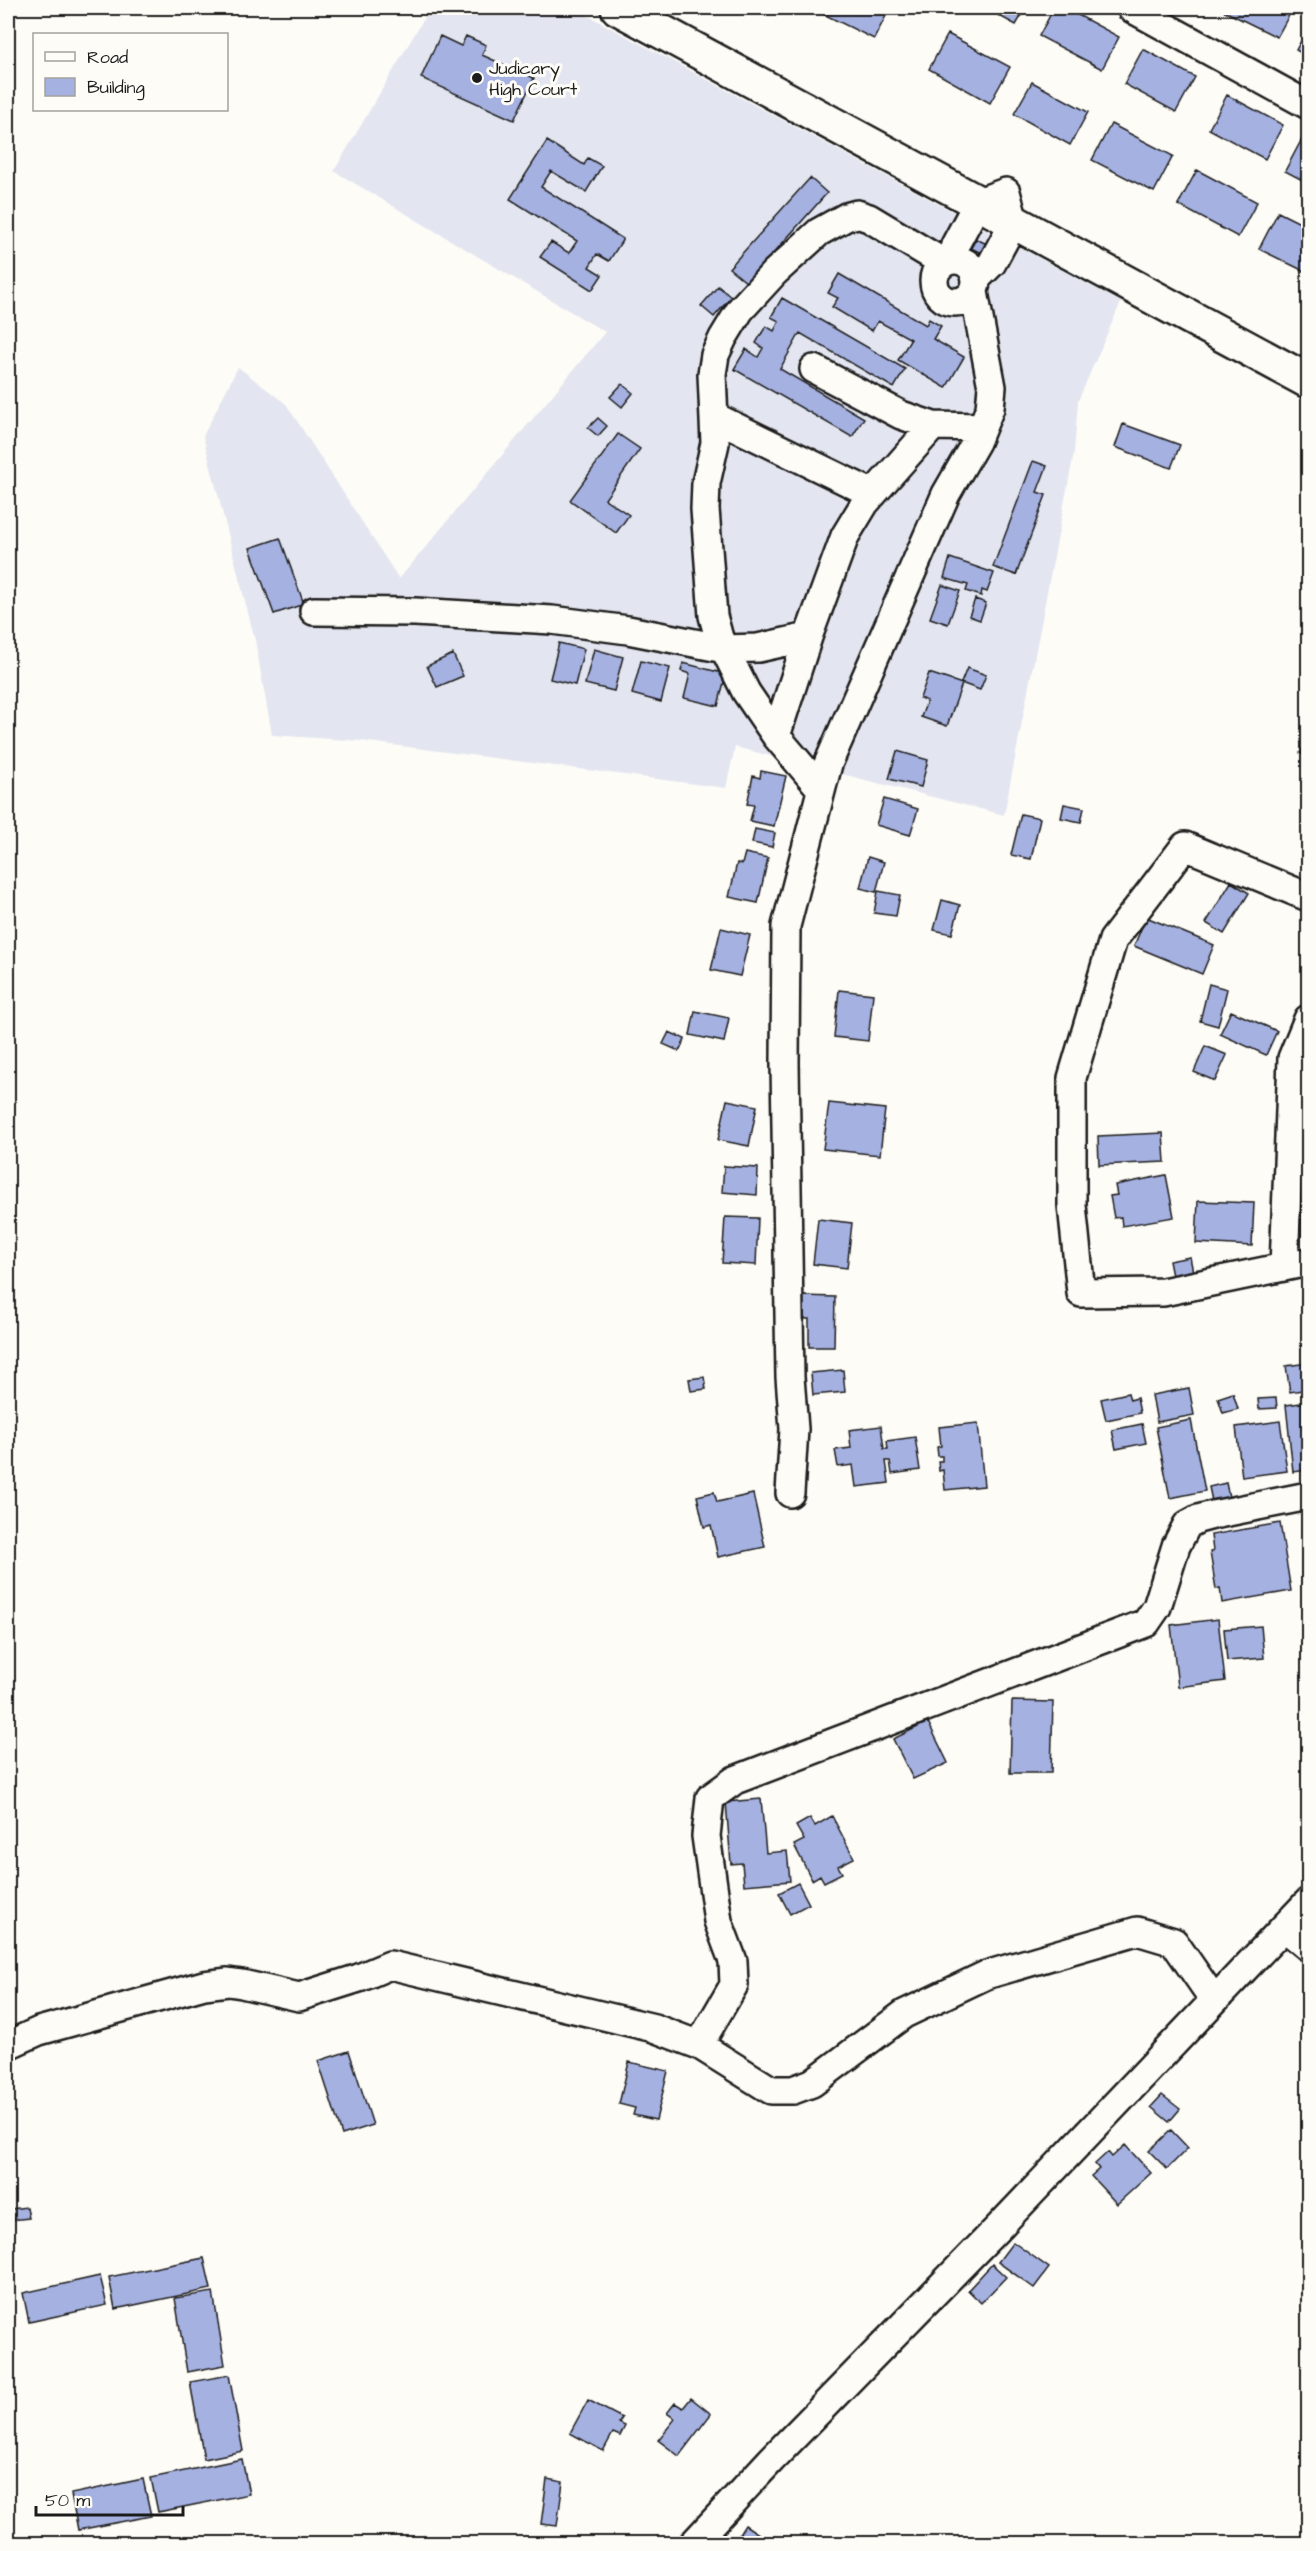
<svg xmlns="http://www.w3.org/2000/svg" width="1316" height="2551" font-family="'Architects Daughter',sans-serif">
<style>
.built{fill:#e3e6f0}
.building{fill:#a5b1e1;stroke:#1c1c1c;stroke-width:1.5}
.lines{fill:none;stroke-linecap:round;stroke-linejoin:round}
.minor-casing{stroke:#1c1c1c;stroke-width:32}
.major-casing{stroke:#1c1c1c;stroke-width:38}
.minor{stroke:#fdfcf7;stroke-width:27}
.major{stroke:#fdfcf7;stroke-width:33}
.poi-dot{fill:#1c1c1c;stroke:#fdfcf7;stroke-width:2}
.labels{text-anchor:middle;stroke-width:6;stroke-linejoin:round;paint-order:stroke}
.poi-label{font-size:18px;fill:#1c1c1c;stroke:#fdfcf7;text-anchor:start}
</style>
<rect width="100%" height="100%" fill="#fdfcf7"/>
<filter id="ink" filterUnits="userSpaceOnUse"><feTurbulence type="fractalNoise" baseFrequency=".0167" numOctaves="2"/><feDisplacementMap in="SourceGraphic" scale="12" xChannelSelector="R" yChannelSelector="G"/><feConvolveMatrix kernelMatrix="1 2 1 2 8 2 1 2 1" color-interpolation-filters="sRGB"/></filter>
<g filter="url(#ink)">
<path class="built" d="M430 8H569L585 14 1121 302 1078 401 1074 453 1004 815 735 747 726 788 361 741 272 735 255 640 203 436 238 367 286 404 399 579 605 332 334 171Z"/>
<path class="building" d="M816 8H890L874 39 815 10Z
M985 8H1026L1016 25Z
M1054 8H1065L1119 37 1102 69 1039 36Z
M1218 8H1293L1277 37Z
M1308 28V57L1296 50Z
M948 34 1010 67 990 103 929 69Z
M440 36 461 46 466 36 486 45 482 55 534 78 514 120 421 78Z
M1143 49 1195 77 1176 112 1124 84Z
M1032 82 1088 112 1070 145 1014 114Z
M1227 95 1283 125 1265 159 1209 129Z
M1111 124 1173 156 1154 192 1092 160Z
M1303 137 1308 140V183L1285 171Z
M547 141 584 165 588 158 602 166 586 192 551 171 541 187 623 239 609 261 597 254 589 267 602 275 592 290 540 257 551 242 569 253 577 241 510 199Z
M1197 170 1257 202 1238 237 1178 205Z
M810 178 827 193 747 283 729 268Z
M1278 212 1308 227V273L1259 249Z
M976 239 987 244 983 254 971 248Z
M839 274 926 325 929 319 941 326 933 339 964 357 946 388 898 360 911 339 878 321 872 331 832 307 838 298 828 293Z
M718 286 731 297 714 317 701 306Z
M782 298 905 369 894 388 800 333 780 369 864 418 852 437 734 369 746 349 758 357 763 348 756 343 766 326 774 331 779 321 771 317Z
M622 384 633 393 622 407 610 397Z
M598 418 607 426 598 436 588 428Z
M1123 424 1180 445 1171 468 1115 447Z
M618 434 640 449 605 499 629 515 616 533 570 500Z
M1033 461 1047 466 1037 492 1046 495 1016 575 993 567Z
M280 538 304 604 274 614 250 548Z
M950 558 994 573 987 592 982 590 981 596 966 591 968 585 944 578Z
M942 585 960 591 948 624 930 618Z
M975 599 986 603 980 620 969 616Z
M559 643 584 649 575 685 550 679Z
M594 649 623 657 614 691 585 684Z
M453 654 463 676 437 687 427 666Z
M641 661 670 668 661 702 632 694Z
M683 663 726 674 718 706 684 698 690 674 681 671Z
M967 668 986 675 980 690 961 683Z
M929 673 962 684 947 726 921 717 927 701 920 698Z
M1308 740V758L1300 753Z
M897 751 928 760 921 787 889 779Z
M761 771 786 776 774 826 750 821 754 805 747 804 753 776 760 778Z
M884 799 918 809 910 835 876 825Z
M1064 804 1084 808 1081 822 1061 818Z
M1021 814 1040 818 1031 859 1011 855Z
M755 829 775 833 772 847 752 843Z
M745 853 768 858 758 903 729 897 737 863 742 864Z
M868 857 884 862 876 892 860 888Z
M1231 882 1249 893 1224 934 1206 923Z
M878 891 900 895 896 916 874 913Z
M942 900 960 905 952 934 934 930Z
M1146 917 1214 945 1202 974 1134 946Z
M721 928 750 935 740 976 711 970Z
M1209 984 1227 989 1218 1026 1200 1021Z
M839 990 873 994 868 1041 834 1037Z
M695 1011 729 1018 724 1042 690 1035Z
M1231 1011 1277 1031 1266 1055 1220 1034Z
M669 1032 685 1039 679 1051 663 1044Z
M1205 1046 1227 1055 1215 1081 1194 1072Z
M727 1100 757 1106 749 1146 718 1140Z
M829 1103 885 1109 880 1155 823 1149Z
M1163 1133 1165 1162 1099 1165 1098 1136Z
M724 1166 758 1168 757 1195 722 1192Z
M1166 1175 1174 1217 1122 1226 1121 1217 1114 1218 1110 1196 1117 1195 1115 1185Z
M1198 1201 1254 1203 1252 1246 1196 1243Z
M725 1217 758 1218 756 1265 722 1263Z
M818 1219 852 1223 847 1268 813 1264Z
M1190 1257 1193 1272 1172 1276 1169 1261Z
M1308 1274V1345H1304Z
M803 1296 835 1297 834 1347H809V1319H802Z
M1308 1363V1389L1290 1392 1286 1366Z
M843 1370 845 1392 813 1395 811 1373Z
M704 1377 706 1389 691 1391 689 1379Z
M1189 1388 1194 1415 1157 1422 1152 1395Z
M1128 1393 1130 1400 1137 1398 1140 1413 1106 1420 1101 1399Z
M1233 1393 1238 1409 1223 1413 1218 1398Z
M1276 1398 1277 1408 1259 1409 1258 1399Z
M1308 1402V1470L1293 1472 1286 1405Z
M1191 1420 1205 1491 1170 1498 1156 1427Z
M1280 1421 1287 1471 1242 1477 1236 1427Z
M978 1423 984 1486 945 1490 943 1470 939 1471 938 1461H942V1456H938L937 1447 941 1446 939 1427Z
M1142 1424 1146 1443 1116 1449 1112 1430Z
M881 1426 884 1449H888L887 1441 915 1437 920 1470 892 1474 890 1461H886L889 1483 856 1487 853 1465 838 1467 835 1450 851 1448 849 1430Z
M1226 1483 1229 1497 1212 1501 1209 1487Z
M714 1492 717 1502 753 1494 765 1547 718 1557 711 1525 704 1527 697 1496Z
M1280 1523 1291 1591 1222 1603 1220 1588 1216 1589 1210 1552 1213 1551 1211 1535Z
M1218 1619 1225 1681 1178 1687 1171 1625Z
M1261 1626 1264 1658 1227 1661 1224 1629Z
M1012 1701 1053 1702 1051 1773H1010Z
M928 1722 948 1763 913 1779 893 1739Z
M761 1799 766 1853 787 1851 790 1881 744 1885 742 1863 731 1864 726 1802Z
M832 1816 854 1858 838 1866 842 1873 824 1882 820 1875 812 1880 794 1845 804 1840 796 1826 810 1818 815 1826Z
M798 1883 809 1904 790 1914 779 1893Z
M349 2051 373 2125 342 2135 318 2061Z
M629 2062 668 2071 656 2120 633 2115 635 2108 619 2104Z
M1162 2095 1180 2109 1169 2122 1151 2107Z
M1171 2130 1188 2148 1167 2169 1149 2151Z
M1125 2145 1151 2173 1117 2204 1091 2176 1099 2169 1095 2164 1108 2152 1112 2157Z
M27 2207 29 2218 11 2220 10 2209Z
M1013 2242 1049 2268 1034 2288 998 2262Z
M204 2258 211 2289 115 2309 109 2277Z
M992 2264 1006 2277 981 2303 968 2290Z
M100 2276 107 2305 29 2322 23 2293Z
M213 2292 225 2365 187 2372 175 2298Z
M229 2375 243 2451 204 2459 190 2382Z
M691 2398 711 2414 679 2456 658 2440 675 2419 667 2413 675 2403 683 2408Z
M588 2400 622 2418 619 2423 625 2426 620 2436 613 2433 603 2451 570 2433Z
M242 2459 249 2494 158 2512 151 2478Z
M143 2479 151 2516 78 2530 71 2494Z
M547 2479 563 2482 557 2526 541 2524Z
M745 2525 774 2544H733Z"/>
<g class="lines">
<g class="minor-casing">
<path id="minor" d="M1131 8 1308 105
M934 281a21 21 0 1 1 42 0a21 21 0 1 1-42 0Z
M951 260 955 245 978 202 1006 192 1014 222 992 263 977 278
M814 369 901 415 933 426 982 427
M715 417 873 494
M314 611 415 612 552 620 628 630 725 649 758 648 808 637
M776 736 808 637 845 536 865 503 933 426
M821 789 776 736 746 692 719 638 713 616 705 509 706 483 715 443 712 374 715 355 723 338 740 310 774 273 819 232 846 217 857 214 869 218 944 263
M1308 897 1185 846 1113 940 1072 1078V1205L1081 1293 1163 1292 1308 1262
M1284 1267 1292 1058 1308 1019
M790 1493 794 1429 790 1377 785 1064 786 926 828 764 946 494 976 442 990 408 992 387 974 292
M1284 1927 1308 1947
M8 2045 39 2031 204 1985 228 1982 242 1984 299 1997 359 1978 390 1965 654 2028 699 2045 771 2090H793L812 2083 904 2014 986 1975 1137 1931 1174 1942 1214 2000
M699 2045 734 1985 733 1961 718 1921 706 1836 710 1798 735 1780 1146 1623 1157 1607 1176 1546 1187 1525 1198 1519 1213 1515 1308 1496
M693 2544 772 2459 997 2229 1308 1902"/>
</g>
<g class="major-casing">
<path id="major" d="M618 8 1308 381"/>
</g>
<use href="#minor" class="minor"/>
<use href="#major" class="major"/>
</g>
</g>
<circle class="poi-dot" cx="477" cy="78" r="6"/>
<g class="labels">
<g class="poi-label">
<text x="489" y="74">Judicary<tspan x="489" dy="21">High Court</tspan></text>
</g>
</g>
<rect width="1316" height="2551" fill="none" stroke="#fdfcf7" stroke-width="30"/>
<rect x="15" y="15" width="1286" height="2521" fill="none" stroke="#1c1c1c" stroke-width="2" filter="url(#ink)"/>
<rect x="33" y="33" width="195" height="78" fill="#fdfcf7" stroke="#a3a29f" stroke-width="1.5"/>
<rect x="45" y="52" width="30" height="9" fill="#fdfcf7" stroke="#a3a29f" stroke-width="1.5"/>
<text x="87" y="63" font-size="18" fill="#1c1c1c">Road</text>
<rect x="45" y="78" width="30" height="18" fill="#a5b1e1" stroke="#a3a29f" stroke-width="1.5"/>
<text x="87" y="93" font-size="18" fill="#1c1c1c">Building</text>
<path d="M36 2506v9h147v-9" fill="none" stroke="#1c1c1c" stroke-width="3"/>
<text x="45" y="2506" font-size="18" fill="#1c1c1c" stroke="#fdfcf7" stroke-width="4.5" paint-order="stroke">50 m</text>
</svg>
